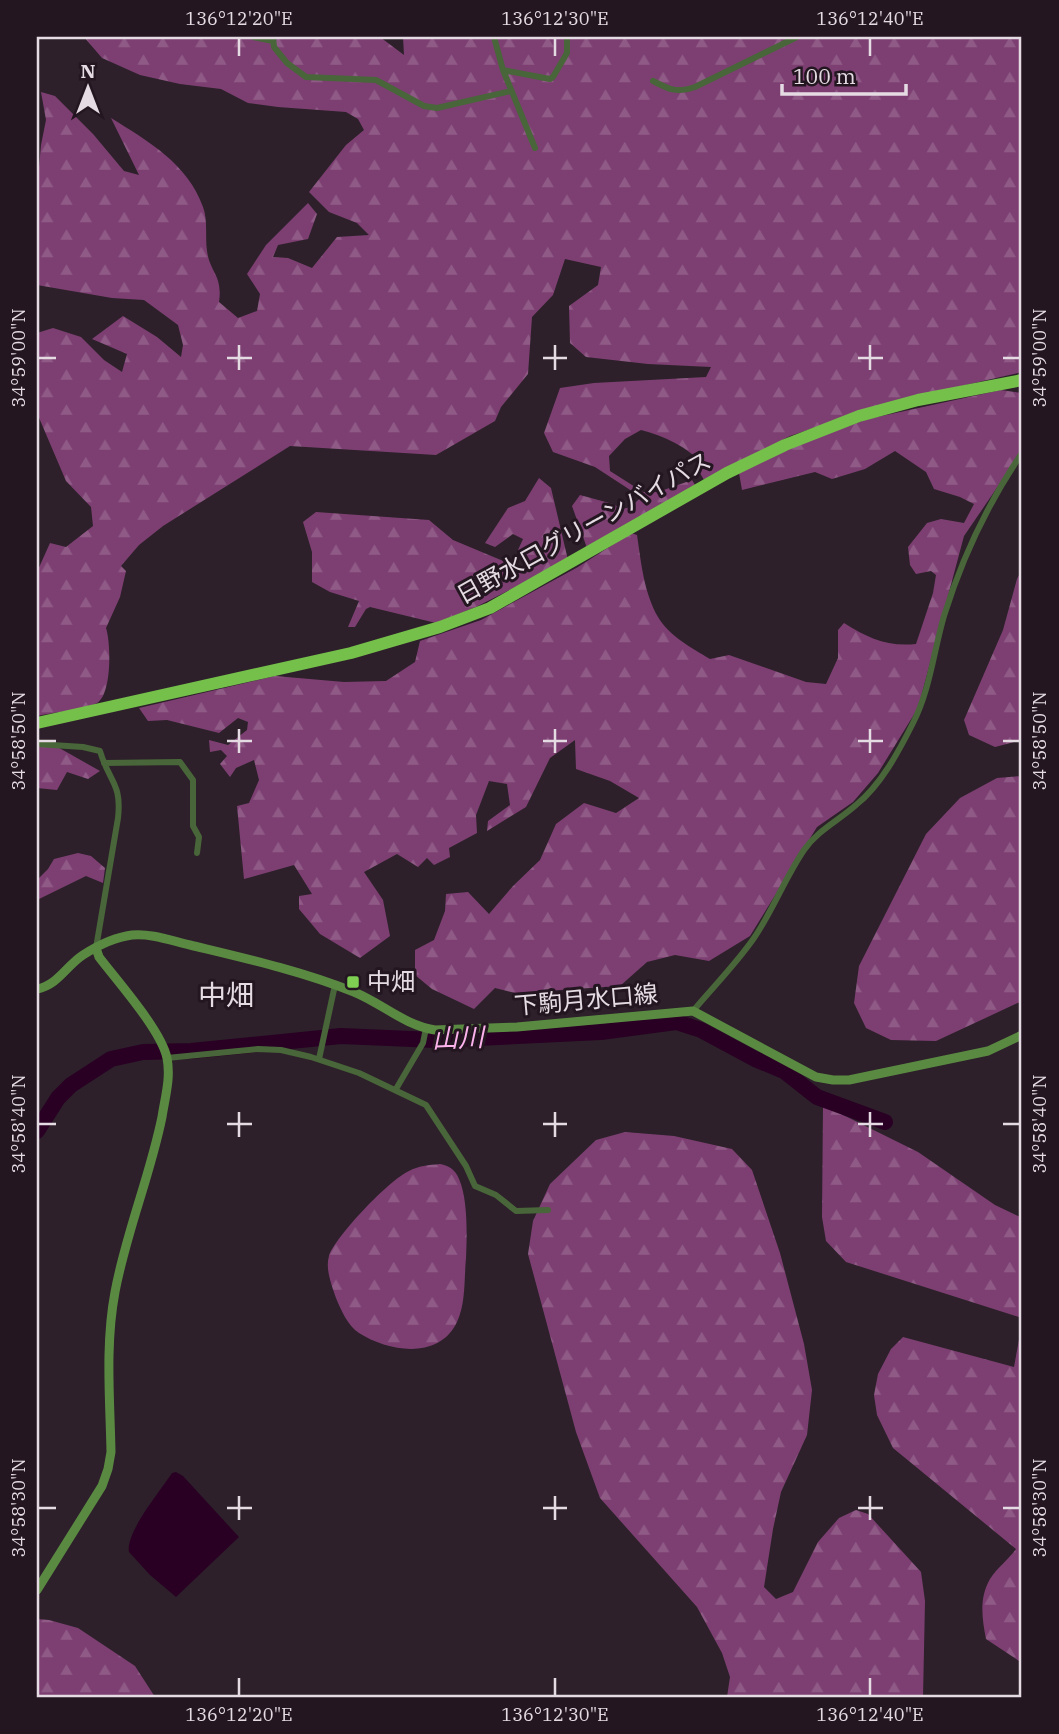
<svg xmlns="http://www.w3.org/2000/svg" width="1059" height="1734" font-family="'IBM Plex Serif','Noto Sans JP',serif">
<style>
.forest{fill:url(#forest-firs)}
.water{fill:#290024}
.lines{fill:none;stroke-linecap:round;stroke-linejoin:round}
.river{stroke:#290024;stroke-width:16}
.street{stroke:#486639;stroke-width:6}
.secondary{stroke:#5a8a42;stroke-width:9}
.highway{stroke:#75c04a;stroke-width:12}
.ticks{fill:none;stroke:#e5dce3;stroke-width:2.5}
.poi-dot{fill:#7fd052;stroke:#231620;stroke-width:2.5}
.labels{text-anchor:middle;stroke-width:6;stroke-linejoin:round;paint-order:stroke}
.street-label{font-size:24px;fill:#e5dce3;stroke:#231620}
.poi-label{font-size:24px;fill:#e5dce3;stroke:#231620;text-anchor:start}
.water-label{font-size:26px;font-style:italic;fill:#fcb3ec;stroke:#231620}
.quarter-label{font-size:28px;fill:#e5dce3;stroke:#231620}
.neatline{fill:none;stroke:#e5dce3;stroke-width:2.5}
.ticks-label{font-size:18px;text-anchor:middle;fill:#e5dce3}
</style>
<defs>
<pattern id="forest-firs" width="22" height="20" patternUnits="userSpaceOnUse" patternTransform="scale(1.75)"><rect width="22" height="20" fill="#7d3f72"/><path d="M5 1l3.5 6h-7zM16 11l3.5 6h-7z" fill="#8f5a86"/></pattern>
</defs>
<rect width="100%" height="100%" fill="#2d202a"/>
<path class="forest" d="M84 37H380L404 55 403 37H1022V372L887 403 790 436 704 480 700 473 704 465C687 447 665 436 641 430L625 439 609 456 610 471 643 492H658L692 480 695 485 587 548 572 506 580 495 613 504 622 509 631 507 641 497 595 467 553 452 544 433 560 388 594 383 706 377 711 367 648 364 586 357 570 343 569 306 598 285 601 267 565 259 553 295 532 317 528 374 501 407 495 421 436 455 290 446 163 526 139 545 121 566 126 571 120 597 106 628C111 643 112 694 97 703 86 709 51 713 37 716V572L50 543 66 547 93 526 91 507 66 481 37 413V333L53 328 81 337 104 360 122 372 127 354 92 339 123 316 157 337 181 357 183 345 178 325 144 300 112 298 37 285V191L41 145 46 120 41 92 55 96 93 134 124 171 139 175 111 118C148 141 188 164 203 207 208 220 205 237 207 251 210 273 223 275 219 302L238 318 257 311 260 294 247 274 266 245 308 203 317 214 308 239 278 245 273 257 288 258 312 268 337 237 369 235 357 223 329 212 309 192 346 145 364 130 358 119 346 112 278 107 248 103 221 89 180 84 140 75 102 58Z
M1001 390 1022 393V451L964 536 918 708 878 773 853 802 817 827 750 936 709 961 675 955 647 962 620 986 515 993 495 988 474 1009 432 989 415 975V950L434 940 445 911 446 894 468 892 489 914 513 886 540 860 556 824 584 803 616 813 639 798 610 781 576 769 575 740 550 758 526 807 487 831 488 821 510 805 507 784 489 781 476 815 477 833 449 848 450 857 434 865 427 858 418 867 397 854 364 872 383 900 390 936 360 958 320 934 299 909V896L312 894 294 865 244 879 237 806 249 803 259 780 254 760 236 768 230 777 220 764 227 756 221 750 210 752 209 740 228 745 247 730 248 722 238 718 219 733 167 720 148 721 139 708 275 676 344 682 386 681 415 662 420 641 481 620 578 567 631 533 637 535C641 562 644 593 658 617 669 636 692 648 710 659L729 655 806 682 826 684 838 658V630L844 623C868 638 887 647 916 644L933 593 936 575 931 571 916 574 910 565 908 547 927 523 941 519 964 523 974 504 960 497 934 489 926 472 895 451 865 469 832 479 815 472 742 490 739 473 804 442 868 419Z
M539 478 551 488 568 560 476 607 436 623 370 607 366 609 355 627H348L359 601 330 592 312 582V552L303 522 316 512 429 520 453 540 508 563 512 574 526 567 518 550 523 539 513 534 495 547 485 543 508 508 525 501Z
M1022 569V740L995 747 969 735 964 720 1003 630 1017 579Z
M54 745 100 771 88 779 67 772 57 790 37 788V746Z
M1022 776V1001L936 1041 891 1040 866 1028 854 1003 859 966 926 834 960 798 997 778Z
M78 853 91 856 105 868 103 883 86 876 37 900V880L48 869 54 859Z
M823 1105 918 1152 995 1205 1022 1218V1318L846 1262 826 1241 822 1217Z
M625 1132 674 1136 732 1149 752 1170 780 1253 804 1344 812 1390 807 1435 781 1492 773 1529 764 1587 776 1599 793 1592 818 1542 839 1518 856 1510 868 1514 921 1572 925 1601 923 1697H727L730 1677 722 1653 697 1607 600 1498 576 1432 528 1254 533 1221 550 1184 596 1140Z
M440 1164C449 1166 455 1169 459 1179 468 1199 467 1237 466 1258 464 1278 466 1303 457 1322 439 1360 389 1352 359 1333 348 1326 341 1310 336 1298 332 1286 325 1269 329 1256 336 1236 389 1180 409 1171 418 1166 429 1165 440 1164Z
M1022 1323V1663L986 1639C982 1618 979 1598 990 1579 997 1568 1009 1559 1016 1549L893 1448 877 1415 874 1395 878 1374 891 1349 903 1337 1014 1367Z
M37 1619 49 1620 78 1628 135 1666 155 1697H37Z"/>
<path class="water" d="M176 1472 183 1476 239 1537 176 1597 150 1575 129 1552C125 1533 161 1490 172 1473Z"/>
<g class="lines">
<path class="river" d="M37 1131 58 1098 71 1085 111 1059 143 1052 191 1051 341 1036 435 1040 601 1032 676 1022 701 1030 755 1059 784 1071 817 1097 885 1122"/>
<path class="street" d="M253 37 273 41
M273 37 274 47 287 63 306 77 376 80 424 106 437 108 511 91
M494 37 503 70 535 148
M503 70 550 79 553 77 567 53V37
M653 81C670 90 677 93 695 87L797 37
M37 744 83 747 100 751C109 782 122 783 118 818L96 948
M104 763 180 762 193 780V826L199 837 197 853
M693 1011C713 987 736 964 754 938 773 910 785 878 804 850 818 830 838 821 856 805 881 785 899 751 913 723 930 690 934 650 944 616 962 558 988 503 1022 453
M167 1058 258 1049 281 1050 311 1057 359 1073 426 1105 466 1166 475 1186 496 1195 516 1211 548 1210
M319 1059 335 985
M396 1089 423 1043 426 1028"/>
<path class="secondary" d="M37 989C58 985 66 966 83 955 97 946 116 937 132 935 151 933 172 941 190 945 244 958 302 971 354 992 383 1004 404 1025 435 1030L517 1027 693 1011 816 1077 833 1080H849L988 1051 1022 1035
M37 1590 102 1486 108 1469 111 1452C110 1399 105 1345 115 1292 126 1233 150 1176 162 1117 165 1097 171 1078 167 1058 161 1030 118 982 99 957L96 948"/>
<path class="highway" d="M37 723 351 653 440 627 490 608 727 473 785 445 859 416 918 400 1022 380"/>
</g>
<path class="ticks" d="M239 38V56M555 38V56M870 38V56M239 345V370M555 345V370M870 345V370M38 358H56M227 358H252M543 358H567M858 358H883M1003 358H1020M239 729V753M555 729V753M870 729V753M38 741H56M227 741H252M543 741H567M858 741H883M1003 741H1020M239 1112V1137M555 1112V1137M870 1112V1137M38 1124H56M227 1124H252M543 1124H567M858 1124H883M1003 1124H1020M239 1496V1520M555 1496V1520M870 1496V1520M38 1508H56M227 1508H252M543 1508H567M858 1508H883M1003 1508H1020M239 1678V1696M555 1678V1696M870 1678V1696"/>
<rect class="poi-dot" x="346" y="975" width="14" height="14" rx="3.5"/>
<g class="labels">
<g class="street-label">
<text transform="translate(584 528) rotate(-29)" y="8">日野水口グリーンバイパス</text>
<text transform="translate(586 1000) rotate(-5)" y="8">下駒月水口線</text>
</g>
<g class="poi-label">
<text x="367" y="990">中畑</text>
</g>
<g class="water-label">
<text transform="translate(458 1038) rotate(-2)" y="9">山川</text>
</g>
<g class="quarter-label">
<text x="226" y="1005">中畑</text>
</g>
</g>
<rect width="1059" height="1734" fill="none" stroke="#231620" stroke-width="77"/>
<g transform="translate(88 88)" stroke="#231620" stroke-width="5" paint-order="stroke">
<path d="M0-5L12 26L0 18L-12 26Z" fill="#e5dce3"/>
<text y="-10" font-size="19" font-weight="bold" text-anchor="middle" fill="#e5dce3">N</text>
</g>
<path d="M782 84v10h124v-10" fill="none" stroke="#e5dce3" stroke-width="3.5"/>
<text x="793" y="84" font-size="21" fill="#e5dce3" stroke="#231620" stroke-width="5" paint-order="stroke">100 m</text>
<rect x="38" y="38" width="982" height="1658" class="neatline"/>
<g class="ticks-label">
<text x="239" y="25">136°12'20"E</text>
<text x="555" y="25">136°12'30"E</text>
<text x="870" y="25">136°12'40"E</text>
<text transform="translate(19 358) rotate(-90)" y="6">34°59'00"N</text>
<text transform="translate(1040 358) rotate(-90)" y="6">34°59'00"N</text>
<text transform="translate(19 741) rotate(-90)" y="6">34°58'50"N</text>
<text transform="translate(1040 741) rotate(-90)" y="6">34°58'50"N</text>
<text transform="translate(19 1124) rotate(-90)" y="6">34°58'40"N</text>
<text transform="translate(1040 1124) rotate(-90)" y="6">34°58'40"N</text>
<text transform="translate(19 1508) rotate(-90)" y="6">34°58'30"N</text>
<text transform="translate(1040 1508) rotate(-90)" y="6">34°58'30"N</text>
<text x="239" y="1721">136°12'20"E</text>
<text x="555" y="1721">136°12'30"E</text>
<text x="870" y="1721">136°12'40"E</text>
</g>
</svg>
